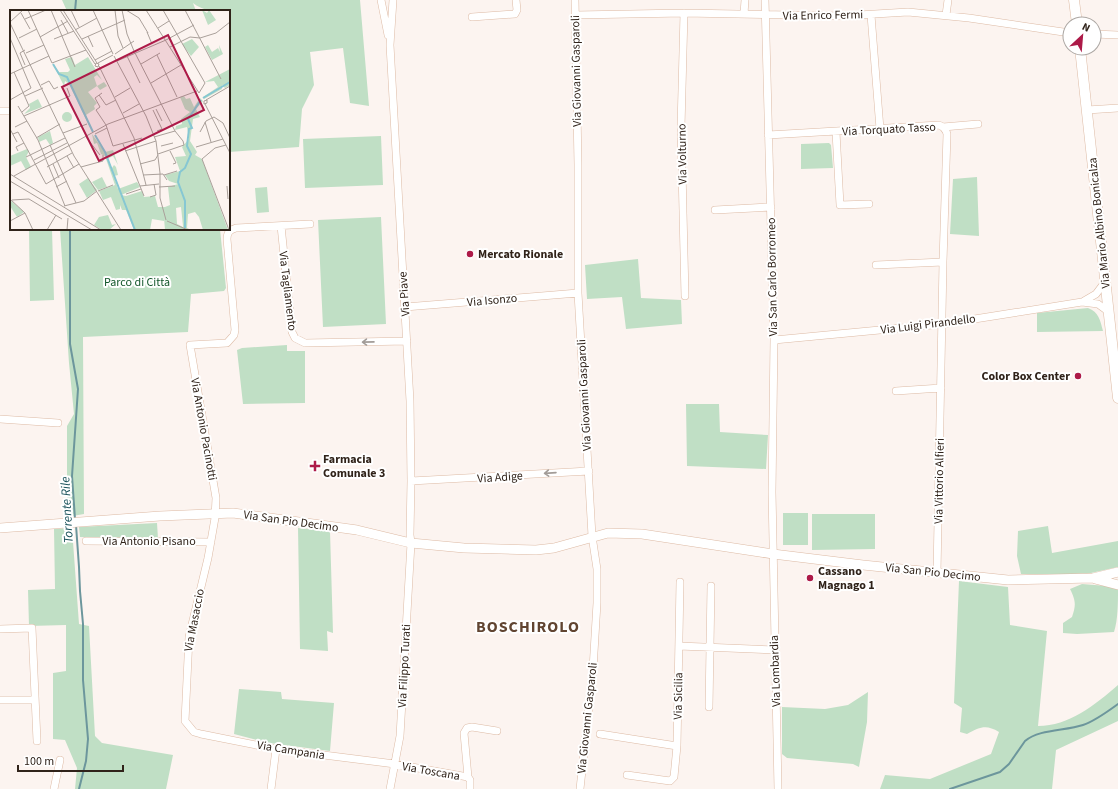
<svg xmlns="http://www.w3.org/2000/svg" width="1118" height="789" font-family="'Source Sans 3',sans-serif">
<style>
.green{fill:#c0dfc5}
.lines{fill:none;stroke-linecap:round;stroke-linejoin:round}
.stream{stroke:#6c969c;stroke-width:2}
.minor-casing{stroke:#ddbaa4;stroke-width:8}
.tertiary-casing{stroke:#ddbaa4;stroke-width:10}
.secondary-casing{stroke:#ddbaa4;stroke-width:11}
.minor{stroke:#fff;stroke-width:7}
.tertiary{stroke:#fff;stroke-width:9}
.secondary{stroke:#fff;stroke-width:10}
.oneway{stroke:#a29c98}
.poi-dot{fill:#ad1a48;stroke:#fff;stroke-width:1.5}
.labels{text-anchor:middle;stroke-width:4;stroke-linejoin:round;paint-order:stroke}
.street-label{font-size:12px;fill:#30231a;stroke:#fff}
.poi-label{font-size:12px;font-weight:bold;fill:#30231a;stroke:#fff;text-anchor:start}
.park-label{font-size:12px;fill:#12562a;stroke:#fff}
.water-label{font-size:13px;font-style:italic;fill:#185059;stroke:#fff}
.district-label{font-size:16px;font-weight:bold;letter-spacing:1px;fill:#614532;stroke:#fff}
.inset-river{fill:none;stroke:#86c7d3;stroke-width:2}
.inset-road{fill:none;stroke:#aaa09a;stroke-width:1}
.view{fill:#ad1a48;fill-opacity:0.15;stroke:#ad1a48;stroke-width:2}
.inset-edge{fill:none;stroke:#30231a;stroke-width:2}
</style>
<rect width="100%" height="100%" fill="#fcf4f0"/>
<path class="green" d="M62 0H360L369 106 350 103 343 48 310 52 314 85 302 109 299 147 229 152V11C216 11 204 12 193 3L196 11H67Z
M381 136 383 185 305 188 303 139Z
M829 143 831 145 833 168 801 169V144Z
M977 177 979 236 950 234 953 179Z
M267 187 269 212 257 213 255 188Z
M381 217 386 324 323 327 318 220Z
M29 229H52L54 300 30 301Z
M60 229H220L226 288 224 291 191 294 188 332 83 337 84 514 67 517V426L74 414 69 363Z
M638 259 641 298 681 300 682 324 626 329 622 297 587 299 585 265Z
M1088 308C1099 312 1100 320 1103 331L1037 332V313Z
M287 345V351H305V403L243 404 237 350 242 348Z
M686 404H719L720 432 768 435 766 469 687 466Z
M783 513H808V545H783Z
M812 514H875V549L812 550Z
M157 523 158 539 80 537 79 527Z
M1048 526 1052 553 1118 541V567L1082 575 1021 574 1017 556 1018 531Z
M72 528 79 624 89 626 95 736 102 743 173 755 166 789H75L77 768 65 740 53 739V673L66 671V625L29 626 28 590 55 589 54 529Z
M298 528 330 531 333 633 327 631 328 651 300 649Z
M959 581 1008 587 1010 625 1047 631 1038 726C1069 726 1095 705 1118 685V721L1056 750 1052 789H880L885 775 930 779 991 754 999 732C986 724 980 727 967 734L960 732 962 708 954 703Z
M1082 584 1107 586 1118 589C1118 603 1118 620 1114 632L1077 634 1063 633V623L1072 617C1076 605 1076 601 1070 589Z
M239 689 281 692 282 699 334 703 330 751 269 743 234 734Z
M868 692 867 722 859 767 853 764 787 758 782 754V707L825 709 848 705Z"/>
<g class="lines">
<path class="stream" d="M75 11 76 0
M70 229V344L78 389 72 476 75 519
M76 525 79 567 80 591 83 624V680L88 739 86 761 79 789
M950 789 1000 772 1009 764 1025 741C1039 729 1065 731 1083 725 1095 721 1107 712 1118 704"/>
<g class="minor-casing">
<path id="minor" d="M381 0 388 35
M575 0 578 165V293L592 536 597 569V603L593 669 580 789
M765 0 774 340 772 492 778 789
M684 13 681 127 685 296
M744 14 745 0
M576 15 684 13 842 16 908 12 969 18 1070 33
M871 15 880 129
M946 15 948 0
M472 17 515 14 517 10 516 0
M1094 34 1118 35
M1087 110 1118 108
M0 111H11
M836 132 840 205 869 204
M768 135 939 125 943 127 978 124
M715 210 771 207
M310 224 236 228C230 230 227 232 227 239L235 330 234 335 227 343 190 345 216 498 215 518 208 558 189 637 185 721 194 732 201 734 276 749 395 764 468 777
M281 226 292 332 295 338 305 343 407 341
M876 265 943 262
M1084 301 1096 294 1105 282
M405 307 578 293
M774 340 943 324 1082 302 1098 304 1109 312
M896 391 941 388
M0 419 58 423
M411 481 589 471
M86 541 211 542
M937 573 943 262 947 134 946 131 943 127
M0 629 32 628 37 741
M679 646 774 650
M0 700H35
M709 707 711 586
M600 734 677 746
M627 775 670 781 674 777 677 746 680 582
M54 789 60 760
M271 789 276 749
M390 789 400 736 411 543 410 535 411 481 410 401 390 45 393 0
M470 789V780L468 777 464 733 467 728 472 727 497 731"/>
</g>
<g class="tertiary-casing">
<path id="tertiary" d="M0 528 160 516 233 513 357 530 411 543 464 548 536 550 554 548 608 533 642 534 773 554 863 565 1008 580 1093 578 1118 572
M1095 579 1118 585"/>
</g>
<g class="secondary-casing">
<path id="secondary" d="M1074 0 1077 24
M1080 48 1118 398"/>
</g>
<use href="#minor" class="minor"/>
<use href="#tertiary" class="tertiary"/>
<use href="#secondary" class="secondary"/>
</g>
<defs><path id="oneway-shaft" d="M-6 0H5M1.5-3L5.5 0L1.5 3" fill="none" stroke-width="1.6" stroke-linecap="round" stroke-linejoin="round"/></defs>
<g class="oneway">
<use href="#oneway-shaft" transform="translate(368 342) rotate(179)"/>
<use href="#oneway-shaft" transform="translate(550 473) rotate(176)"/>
</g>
<g class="poi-dot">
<circle cx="470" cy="254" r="4"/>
<circle cx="1078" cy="376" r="4"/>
<path d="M313 460h4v4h4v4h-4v4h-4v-4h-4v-4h4z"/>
<circle cx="810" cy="578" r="4"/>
</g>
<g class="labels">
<g class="street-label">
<text transform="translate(823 15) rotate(-1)" y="4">Via Enrico Fermi</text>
<text transform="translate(576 71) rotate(-91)" y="4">Via Giovanni Gasparoli</text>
<text transform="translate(889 129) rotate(-3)" y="4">Via Torquato Tasso</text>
<text transform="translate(682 154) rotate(-91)" y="4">Via Volturno</text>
<text transform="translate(1099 223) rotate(-96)" y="4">Via Mario Albino Bonicalza</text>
<text transform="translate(772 277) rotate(-91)" y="4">Via San Carlo Borromeo</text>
<text transform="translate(288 291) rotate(83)" y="4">Via Tagliamento</text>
<text transform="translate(404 294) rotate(-94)" y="4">Via Piave</text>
<text transform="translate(492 300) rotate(-5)" y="4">Via Isonzo</text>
<text transform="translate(928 324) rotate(-7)" y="4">Via Luigi Pirandello</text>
<text transform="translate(584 395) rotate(-93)" y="4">Via Giovanni Gasparoli</text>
<text transform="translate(204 429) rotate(80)" y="4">Via Antonio Pacinotti</text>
<text transform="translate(500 477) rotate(-4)" y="4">Via Adige</text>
<text transform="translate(939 481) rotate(-89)" y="4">Via Vittorio Alfieri</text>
<text transform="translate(291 521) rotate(8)" y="4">Via San Pio Decimo</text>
<text x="149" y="545">Via Antonio Pisano</text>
<text transform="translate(933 572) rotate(6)" y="4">Via San Pio Decimo</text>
<text transform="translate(194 620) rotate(-79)" y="4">Via Masaccio</text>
<text transform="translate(404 666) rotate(-87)" y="4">Via Filippo Turati</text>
<text transform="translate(775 671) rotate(-92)" y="4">Via Lombardia</text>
<text transform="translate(678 696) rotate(-89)" y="4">Via Sicilia</text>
<text transform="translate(587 718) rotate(-84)" y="4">Via Giovanni Gasparoli</text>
<text transform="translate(291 750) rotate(9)" y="4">Via Campania</text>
<text transform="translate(431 771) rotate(10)" y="4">Via Toscana</text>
</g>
<g class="poi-label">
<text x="478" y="258">Mercato Rionale</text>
<text x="1070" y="380" text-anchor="end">Color Box Center</text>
<text x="323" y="463">Farmacia<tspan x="323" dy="14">Comunale 3</tspan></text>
<text x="818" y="575">Cassano<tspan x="818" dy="14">Magnago 1</tspan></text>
</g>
<g class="park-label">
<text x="137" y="286">Parco di Città</text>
</g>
<g class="water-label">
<text transform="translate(66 510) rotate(-93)" y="5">Torrente Rile</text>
</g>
<g class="district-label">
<text x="528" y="632">BOSCHIROLO</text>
</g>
</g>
<g transform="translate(10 10)">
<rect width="220" height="220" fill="#fcf4f0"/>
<path d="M192 0 197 3 199 0 206 10 198 15ZM182 29 189 37 181 46 172 34ZM198 35 202 42 208 38 210 42 209 35 213 44 202 50 195 37ZM62 47 65 55 78 47 92 70 87 65 84 67 87 76 94 72 97 76 90 80 87 76 78 82 87 93 84 96 85 99 76 105 82 122 59 74 55 71 54 76 43 54 49 62H58L60 60 55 49ZM220 59V75L215 78 212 75V79L194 89 193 87 208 77 204 71 195 72ZM174 86 176 89 180 88 184 97 190 88 193 91 186 99 190 107 183 109 180 131 187 142 185 145 192 149 218 220H193L189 207 185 202 178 204 177 218 181 220H155L154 208V211L142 209 140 220H124L116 200H112L110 195V199L106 200 101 187 93 190 89 181 105 175 95 146 91 144 87 133 84 134 82 124 95 142 103 140 108 155 103 146 97 149 102 158 104 155 106 157 108 165 104 166 108 179 127 172 130 177 111 185 116 186 132 181 134 187 145 186 148 197H155L160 195 158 177 168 174 159 171 155 165 170 161 165 147 176 146 172 137 179 129 177 117 165 120 166 116 172 114 171 109 180 102 175 99 170 87ZM171 197 173 216V217L167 214 166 198ZM28 89 32 97 14 104 20 98 19 94ZM52 107a5 5 0 1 1 10 0a5 5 0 1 1-10 0ZM40 121 43 133 40 135 36 129 29 132 28 127ZM17 139 19 141 16 147 21 157 16 160 11 151 0 156V146ZM92 167 97 177 88 180 82 172ZM78 168 87 180 77 188 69 174ZM0 190 14 202 7 207 0 196ZM98 205 102 215 106 214 99 220H92L84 215 89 207Z" fill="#c0dfc5" fill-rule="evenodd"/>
<path class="inset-river" d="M43 54 49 64 57 67 83 122M193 88 220 72M85 125 95 142 125 220M175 218V191L168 172 170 162 175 158 181 144 177 136 179 119 182 118 178 109 191 90"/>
<path class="inset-road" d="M18 0 42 53 76 40M41 0 65 57M50 0 85 54M53 0 87 53M61 0 69 17M83 0 103 44M105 0 108 26 113 38M112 0 117 24 124 41 165 121 173 131M116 0 129 8 138 23M136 0 189 83M153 0 195 73 189 83M175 0 211 69M11 3 20 19M15 9 36 0M51 10 58 23M0 12 13 0M0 13 64 146 111 220M148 18 159 11M65 20 87 8M137 22 142 34M78 26 83 37M30 27 58 11M0 28 21 78 0 90M9 28 27 19M44 29 64 21M72 29 115 10M156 30 184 15M160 37 180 27 190 28 206 23 220 12M15 40 10 43 15 55M16 43 34 35M105 44 124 31M147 45 167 87M104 46 136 106 146 131 150 163V188L156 210M117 46 130 73M85 50 102 41M107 51 156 30M86 53 89 54 88 57 85 56ZM88 53 103 45M131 54 150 43M89 56 124 128 136 175M4 62 19 96 12 102M0 64 39 46M141 73 171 55M31 75 39 71 44 79 48 77M92 83 85 88 90 97 86 100 96 115 103 136 132 128M89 85 96 95 106 90M15 86 33 78M105 87 120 78M196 90 220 76M197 90V93L194 94V91ZM195 94 220 143M8 96 28 130 55 196M146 99 152 111M143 100 152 119 147 121M113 103 129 94M14 106 60 86 57 78M195 112 201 132M5 117 17 111M0 119 7 132M190 122 196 111 204 107 213 113 220 128M53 123 77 114M3 124 8 122 36 174 69 154M85 124 97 118M76 127 90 145M144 127 165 121M26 128 50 114M113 134 134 186M40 135 66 193M216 135 205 138 192 149 219 220M151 136 163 133M186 137 213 129M8 141 6 137 14 133M115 141 146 131M160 141 166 153 163 154M148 144 174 135 173 131M57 146 64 158M16 147 55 128M24 150 57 133M43 154 49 168M130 154 145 150 148 145M37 157 62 143M71 157 93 151V145M0 164 91 220M133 165 153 164 157 170M154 165 167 161M4 166 98 114 187 81M0 171 82 220M130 176 149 174M217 176 218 189M46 177 57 171M149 177 165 176M88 181 103 175M116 184 131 179M140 187 146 185 144 174M0 189 15 203 23 220M2 190 19 189 52 209M54 196 74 191 87 181M0 211 15 203M157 211 178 220M37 220 46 205M57 220 58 208"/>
<path class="view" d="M158 25 194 100 89 151 52 77Z"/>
<rect width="220" height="220" class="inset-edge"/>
</g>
<g transform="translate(1082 36) rotate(26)"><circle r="19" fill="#ffffff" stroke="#aca7a3"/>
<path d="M0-3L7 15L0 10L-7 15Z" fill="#ad1a48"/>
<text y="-6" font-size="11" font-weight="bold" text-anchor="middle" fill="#30231a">N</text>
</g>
<path d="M18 765v6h105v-6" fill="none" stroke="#30231a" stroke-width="2"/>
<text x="24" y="765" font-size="12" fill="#30231a" stroke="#ffffff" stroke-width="3" paint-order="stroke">100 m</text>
</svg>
